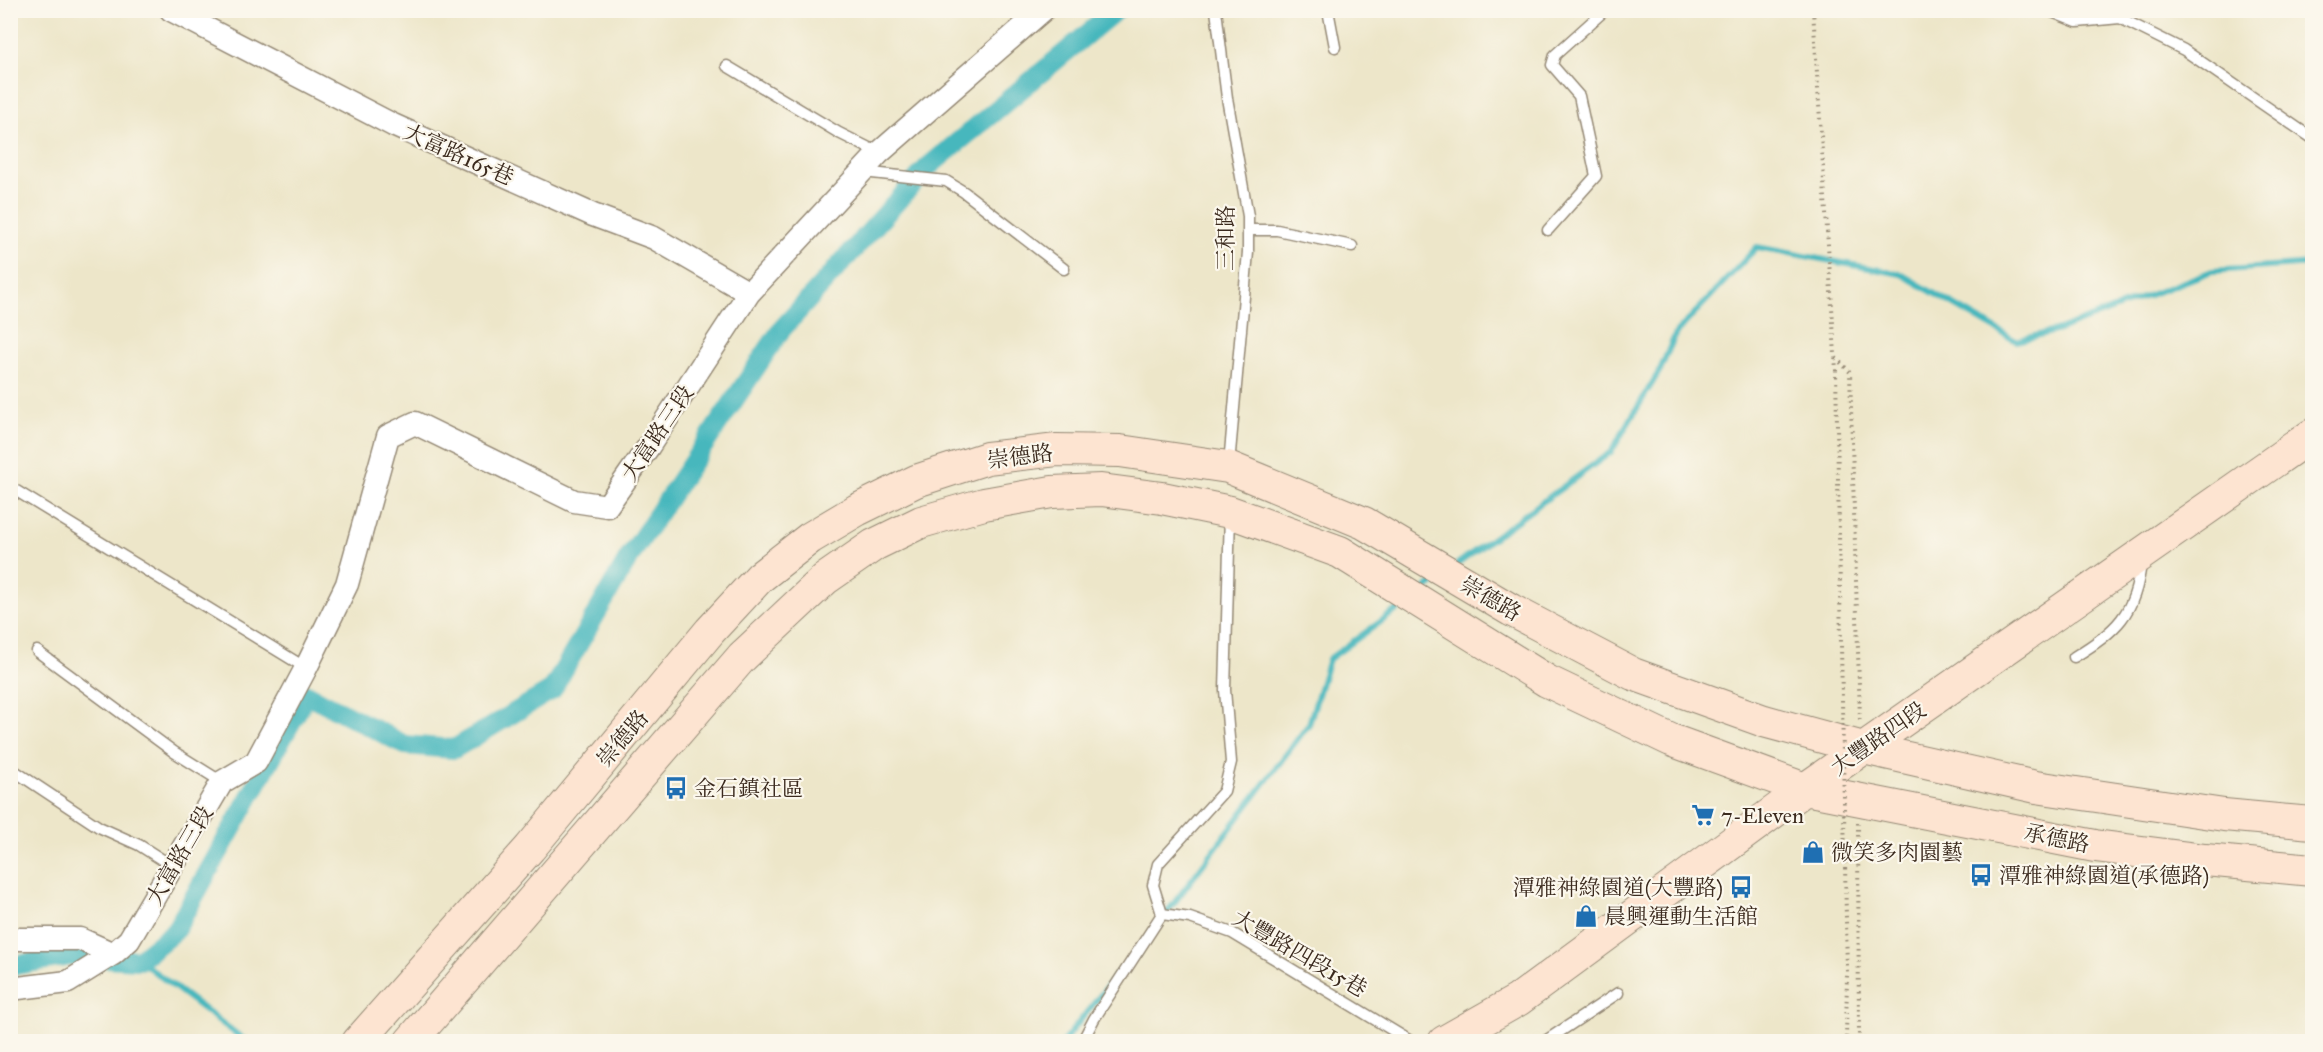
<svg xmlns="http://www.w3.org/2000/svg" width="2323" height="1052" font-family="'IM FELL Great Primer','Noto Serif TC',serif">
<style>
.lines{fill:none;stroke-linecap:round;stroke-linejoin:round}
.stream{stroke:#47b7bd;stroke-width:6}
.canal{stroke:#47b7bd;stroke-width:20}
.lane-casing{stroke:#948874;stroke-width:13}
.street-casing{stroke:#948874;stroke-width:25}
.secondary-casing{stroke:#948874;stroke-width:34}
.path{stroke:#948874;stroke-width:4;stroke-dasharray:1.5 4.5;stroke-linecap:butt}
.lane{stroke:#fff;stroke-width:10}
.street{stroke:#fff;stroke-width:22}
.secondary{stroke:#fde4d1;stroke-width:32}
.path-bridge{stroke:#948874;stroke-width:4;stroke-dasharray:1.5 4.5;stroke-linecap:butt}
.labels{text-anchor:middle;stroke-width:4.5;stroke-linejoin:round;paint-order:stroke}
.street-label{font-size:22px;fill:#3b2a1e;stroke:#fbf7ec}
.poi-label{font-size:22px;fill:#3b2a1e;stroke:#fbf7ec;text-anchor:start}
</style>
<rect width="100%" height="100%" fill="#fbf7ec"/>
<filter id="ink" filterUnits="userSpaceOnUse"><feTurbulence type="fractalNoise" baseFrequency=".0167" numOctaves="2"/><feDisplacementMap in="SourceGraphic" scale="12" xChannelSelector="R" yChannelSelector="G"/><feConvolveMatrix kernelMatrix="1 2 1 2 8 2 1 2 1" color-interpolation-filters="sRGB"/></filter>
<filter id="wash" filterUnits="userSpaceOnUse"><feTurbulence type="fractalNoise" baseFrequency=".008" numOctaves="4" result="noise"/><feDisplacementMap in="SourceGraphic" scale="24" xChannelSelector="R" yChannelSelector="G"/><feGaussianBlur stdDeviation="1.35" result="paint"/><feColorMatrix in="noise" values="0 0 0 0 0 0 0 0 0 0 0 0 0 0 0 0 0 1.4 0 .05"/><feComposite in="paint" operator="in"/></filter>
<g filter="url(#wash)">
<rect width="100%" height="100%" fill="#ede6c9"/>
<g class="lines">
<path class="stream" d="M1456 565 1611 452 1660 370 1676 333 1757 247 1901 274 2016 341 2059 330 2212 271 2312 264
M1420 593 1439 579
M1165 915 1309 724 1329 659 1405 604
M139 960 247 1042
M1063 1042 1119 972"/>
<path class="canal" d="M10 966 71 956 139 960 175 931 307 694 405 745 454 749 552 690 628 559 781 330 928 167 1116 10"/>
</g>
</g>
<g filter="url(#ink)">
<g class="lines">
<g class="lane-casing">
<path id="lane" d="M1216 10 1227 98 1248 216V252L1229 464
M1328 10 1335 47
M2047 10 2077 22 2120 18 2184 50 2312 138
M727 66 839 133 879 153
M863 170 872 173 946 181 964 192 1064 269
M1248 230H1277L1352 246
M1548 230 1596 176 1579 96 1552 65 1555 55 1605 10
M10 487 306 668
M37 651 174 752 222 782
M2074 657C2116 631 2136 614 2141 562
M10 768 99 827 139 845 172 866
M1162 914 1153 885 1158 864 1224 791 1231 762 1225 690 1230 514
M1162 914 1190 918 1232 933 1412 1042
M1082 1042 1094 1019 1162 914
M1544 1042 1618 993"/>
</g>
<g class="street-casing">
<path id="street" d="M171 10 393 125 593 215 654 238 749 293
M10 939H80L113 954
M10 989 68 982 113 954 129 940 222 782 256 762 306 668 347 584 388 436 415 423 574 501 607 506 649 446 749 293 879 153 1043 10"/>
</g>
<g class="secondary-casing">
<path id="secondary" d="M358 1042 530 848 710 631 760 577 810 538 857 510 916 481 987 458 1057 450 1120 451 1228 467 1364 523 1511 610 1633 674 1764 721 1863 748 2036 787 2224 815 2312 823
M410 1042 742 657 825 579 874 545 921 522 984 504 1052 492 1101 490 1162 498 1230 512 1340 552 1547 681 1671 740 1805 789 2095 846 2205 860 2312 870
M1444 1042 1518 1000 1805 789 2312 435"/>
</g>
<path class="path" d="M1813 10 1836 370
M1836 358 1850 372 1860 720
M1858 823 1859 1042"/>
<use href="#lane" class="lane"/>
<use href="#street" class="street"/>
<use href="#secondary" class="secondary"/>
<path class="path-bridge" d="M1836 370 1847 973 1846 1042"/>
</g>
</g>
<defs>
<g id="bus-bare" transform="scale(1.8)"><path d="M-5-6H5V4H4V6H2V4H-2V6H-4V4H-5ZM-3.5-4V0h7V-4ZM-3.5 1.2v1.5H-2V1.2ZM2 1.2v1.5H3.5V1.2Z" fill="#1f6fb2" stroke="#fbf7ec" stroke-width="2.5" paint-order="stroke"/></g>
<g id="supermarket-bare" transform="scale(1.8)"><path d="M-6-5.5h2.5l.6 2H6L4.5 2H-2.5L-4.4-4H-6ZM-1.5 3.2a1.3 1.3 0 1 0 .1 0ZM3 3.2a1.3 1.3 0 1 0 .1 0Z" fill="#1f6fb2" stroke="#fbf7ec" stroke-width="2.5" paint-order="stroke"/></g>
<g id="shop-bare" transform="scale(1.8)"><path d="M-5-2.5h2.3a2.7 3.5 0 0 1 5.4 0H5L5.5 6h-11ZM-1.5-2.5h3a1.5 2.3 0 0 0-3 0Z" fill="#1f6fb2" stroke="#fbf7ec" stroke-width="2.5" paint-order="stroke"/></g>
</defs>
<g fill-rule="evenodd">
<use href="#bus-bare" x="676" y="788"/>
<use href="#supermarket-bare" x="1703" y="815"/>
<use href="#shop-bare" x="1813" y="852"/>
<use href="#bus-bare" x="1981" y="875"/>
<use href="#bus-bare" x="1741" y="887"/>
<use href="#shop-bare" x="1586" y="916"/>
</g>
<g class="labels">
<g class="street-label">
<text transform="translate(459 154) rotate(24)" y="8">大富路165巷</text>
<text transform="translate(1225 238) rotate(-90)" y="8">三和路</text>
<text transform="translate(657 433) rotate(-56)" y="8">大富路三段</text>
<text transform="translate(1020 456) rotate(-7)" y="8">崇德路</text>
<text transform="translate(1491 598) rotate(30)" y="8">崇德路</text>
<text transform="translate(622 738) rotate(-50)" y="8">崇德路</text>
<text transform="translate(1878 738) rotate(-35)" y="8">大豐路四段</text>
<text transform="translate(2057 838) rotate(11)" y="8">承德路</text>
<text transform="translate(179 855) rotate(-60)" y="8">大富路三段</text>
<text transform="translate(1300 953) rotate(30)" y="8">大豐路四段15巷</text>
</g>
<g class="poi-label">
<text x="694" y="796">金石鎮社區</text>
<text x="1721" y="823">7-Eleven</text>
<text x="1831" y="860">微笑多肉園藝</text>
<text x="1999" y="883">潭雅神綠園道(承德路)</text>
<text x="1723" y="895" text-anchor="end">潭雅神綠園道(大豐路)</text>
<text x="1604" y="924">晨興運動生活館</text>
</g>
</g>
<rect width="2323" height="1052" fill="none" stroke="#fbf7ec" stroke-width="36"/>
</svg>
